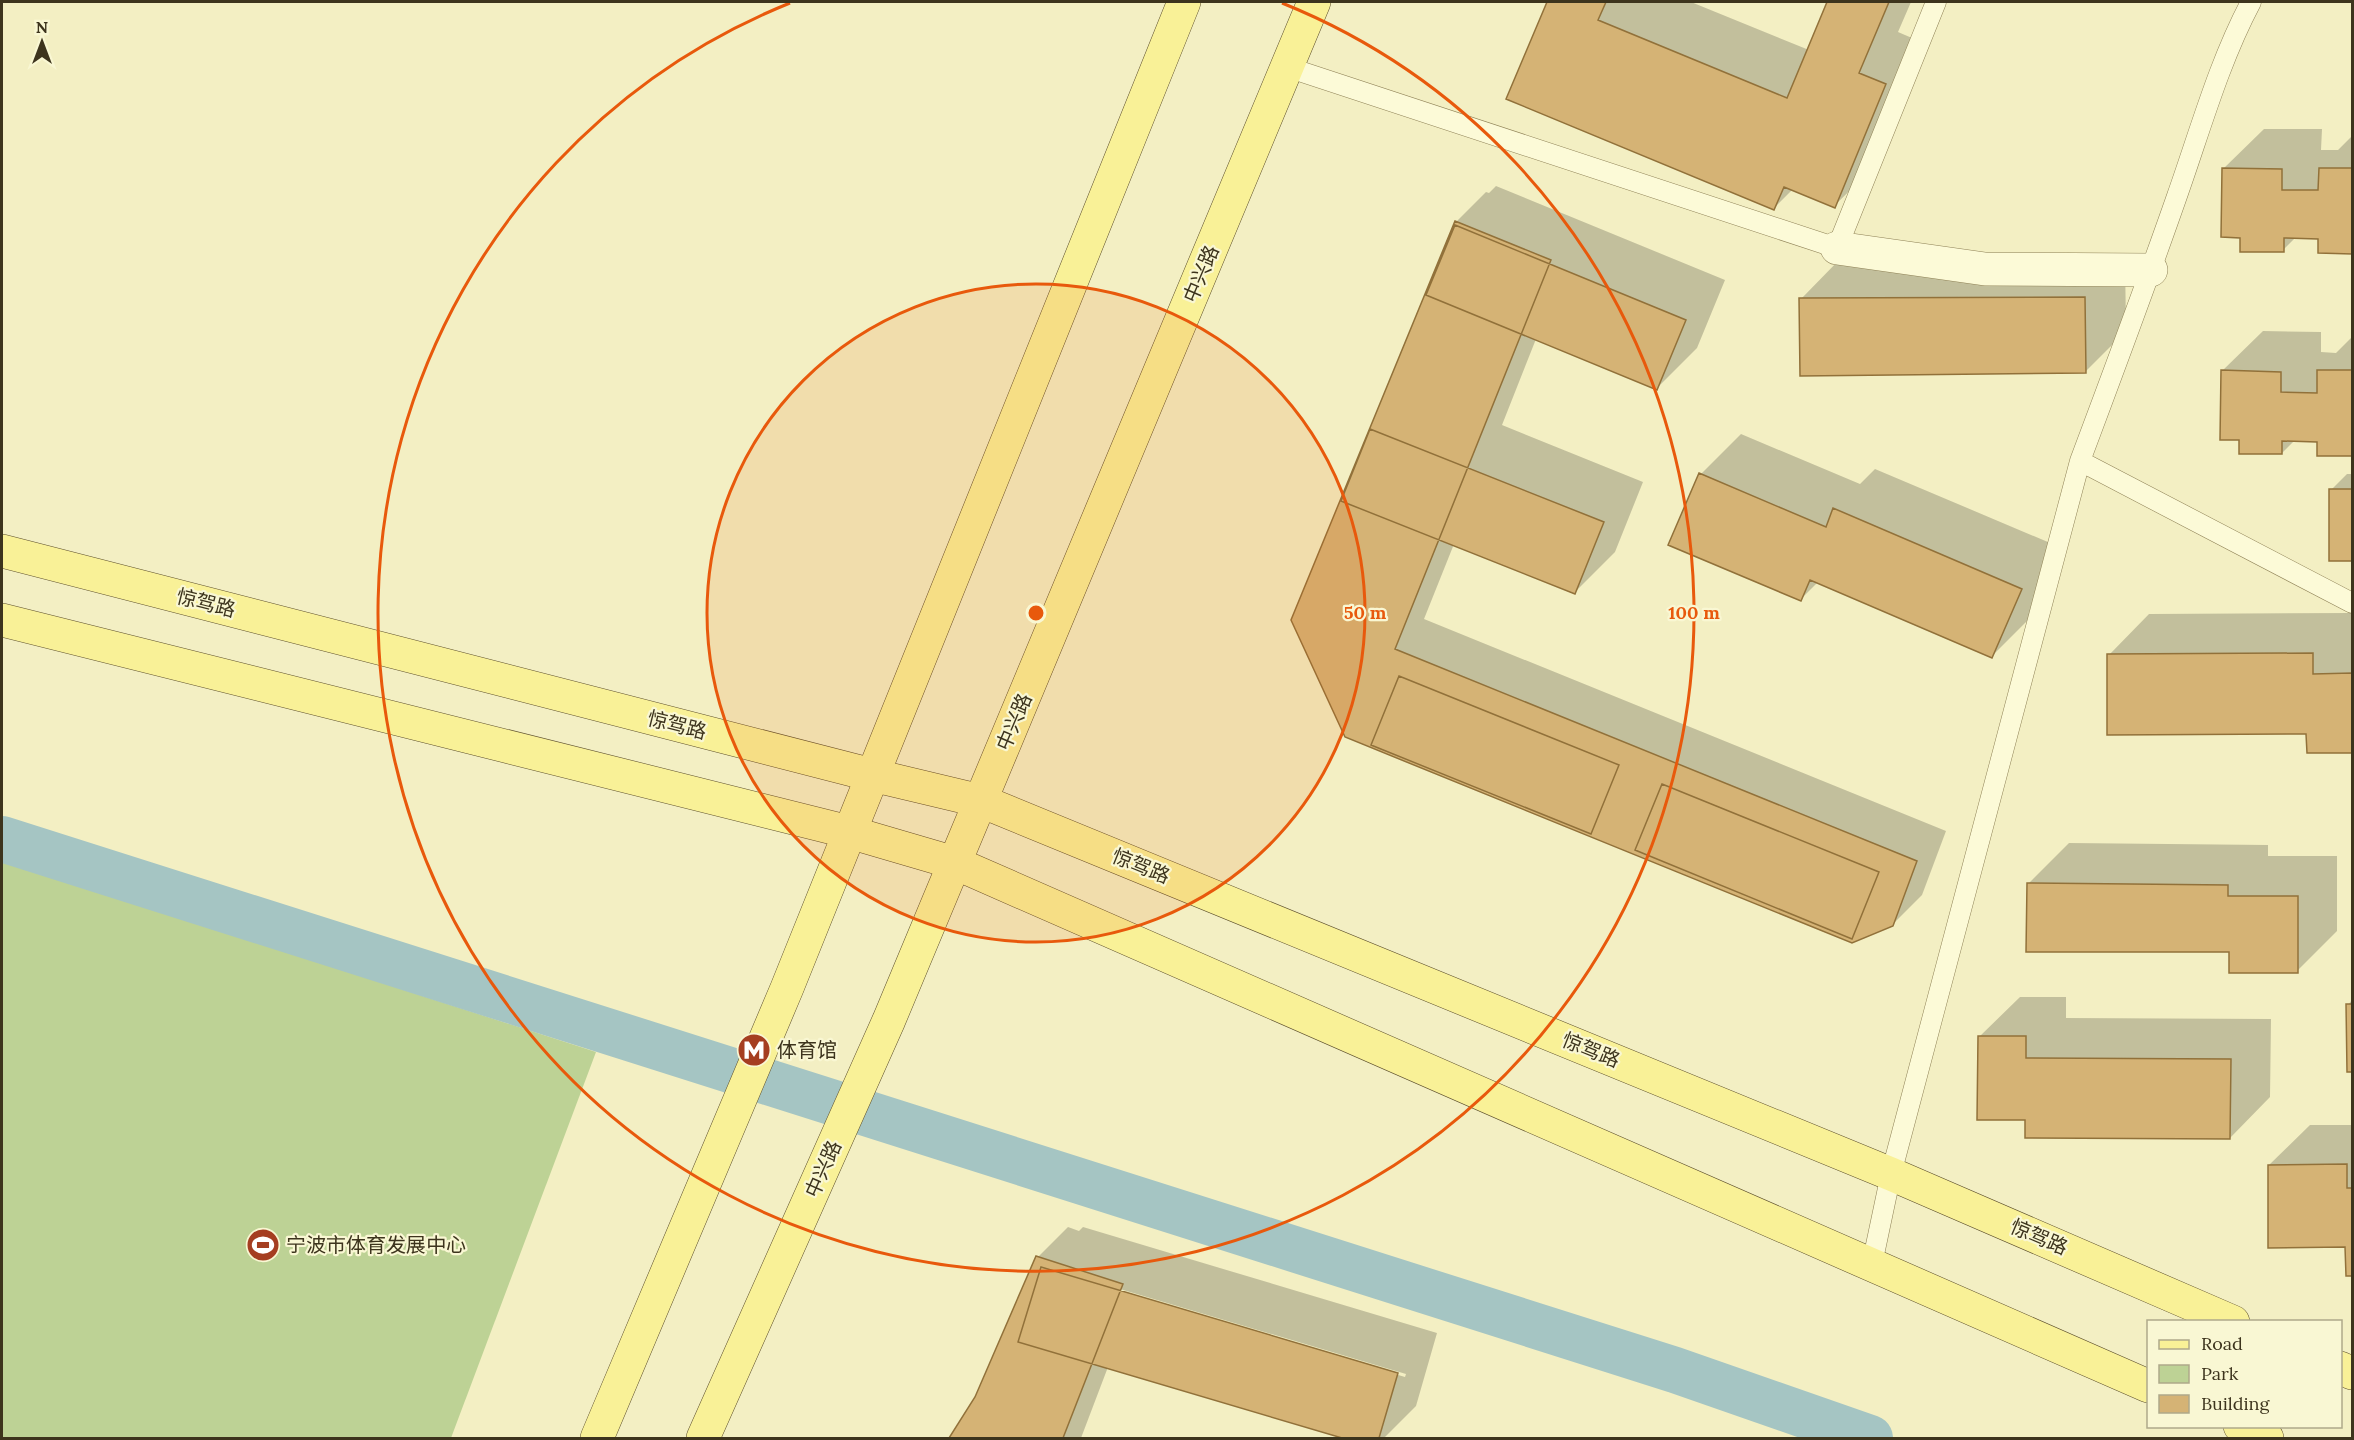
<svg xmlns="http://www.w3.org/2000/svg" width="2354" height="1440" font-family="Lora,'Noto Sans SC',serif">
<style>
.green{fill:#bdd295}
.shadow{fill:#0003;fill-rule:evenodd}
.lines{fill:none;stroke-linecap:round;stroke-linejoin:round}
.canal{stroke:#a5c5c3;stroke-width:46}
.building{fill:#d5b375;stroke:#91713a;stroke-width:1.5}
.lane-casing{stroke:#8f8257;stroke-width:21}
.street-casing{stroke:#8f8257;stroke-width:34}
.primary-casing{stroke:#5c4e2c;stroke-width:34}
.lane{stroke:#fcfad7;stroke-width:20}
.street{stroke:#fcfad7;stroke-width:33}
.primary{stroke:#f9f197;stroke-width:33}
.ring{fill:none;stroke:#e8590c;stroke-width:3}
.labels{text-anchor:middle;stroke-width:4.5;stroke-linejoin:round;paint-order:stroke}
.street-label{font-size:20px;fill:#3d341d;stroke:#f9f7d3}
.poi-label{font-size:20px;fill:#3d341d;stroke:#f9f7d3;text-anchor:start}
.centre{fill:#e8590c;stroke:#f9f7d3;stroke-width:3}
.ring-label{font-size:18px;text-anchor:middle;font-weight:bold;fill:#e8590c;stroke:#f9f7d3;stroke-width:4.5;stroke-linejoin:round;paint-order:stroke}
</style>
<rect width="100%" height="100%" fill="#f3efc3"/>
<path class="green" d="M2 860 596 1052 451 1438H2Z"/>
<path class="shadow" d="M1549 2H1691L1809 50 1829 2H1911L1898 32 1926 44 1875 166 1834 206 1793 189 1774 208 1508 98Z
M2264 129H2322L2321 150H2338L2352 136V252H2319V238L2296 237 2283 250 2242 236 2223 169Z
M1496 186 1725 280 1697 348 1657 388 1536 339 1502 425 1643 482 1615 552 1574 593 1454 544 1424 619 1946 831 1922 895 1892 925 1371 743 1456 222 1486 192 1489 193Z
M2125 257 2126 331 2085 372 1801 299 1841 258Z
M2263 331 2321 332V352L2336 353 2352 337V455L2318 454V440H2295L2282 453 2241 438 2222 371Z
M1741 434 1860 484 1875 469 2062 548 2032 616 1992 656 1818 582 1801 599 1701 474Z
M2347 474H2352V559H2330L2331 490Z
M2352 613V751L2309 752 2308 732 2109 655 2149 614Z
M2069 843 2268 845V856H2337V931L2297 971 2028 884Z
M2020 997H2066V1018L2271 1019 2270 1097 2230 1138 2026 1119 1979 1037Z
M2352 1000V1071H2349L2348 1005Z
M2310 1125H2352V1275H2347V1246L2269 1165Z
M1068 1227 1079 1231 1083 1227 1437 1333 1416 1406 1384 1438H1347L1108 1367 1081 1438H950L976 1397 1038 1257ZM1120 1289 1406 1374 1405 1377 1117 1291Z"/>
<g class="lines">
<path class="canal" d="M2 839 1675 1370 1870 1438"/>
</g>
<path class="building" d="M1547 2H1606L1598 20 1787 98 1827 2H1889L1859 73 1886 84 1835 208 1784 187 1774 210 1506 99Z
M2222 168 2282 169V190H2318L2319 168H2352V254L2318 253V239L2284 238V252H2240V238L2221 237Z
M1455 221 1551 260 1395 649 1917 861 1893 926 1852 943 1345 737 1291 620Z
M1455 225 1686 320 1657 390 1426 295Z
M2085 297 2086 373 1800 376 1799 298Z
M2221 370 2281 372V392L2317 393V370H2352V456H2317V442L2282 441V454H2239V440H2220Z
M1370 429 1604 522 1575 594 1341 501Z
M1699 473 1826 527 1833 508 2022 589 1992 658 1810 580 1801 601 1668 545Z
M2329 489H2352V561H2329Z
M2313 653V674L2352 673V753H2307L2306 734 2107 735V654Z
M1399 676 1619 765 1591 834 1371 745Z
M1662 784 1879 872 1852 939 1635 850Z
M2027 883 2228 885V896H2298V973H2229V952H2026Z
M2346 1004H2352V1072H2347Z
M1978 1036H2026V1058L2231 1059 2230 1139 2025 1138V1120H1977Z
M2347 1164V1188H2352V1276H2346L2345 1247 2268 1248V1165Z
M1036 1256 1123 1284 1063 1438H949L975 1397Z
M1041 1267 1398 1373 1379 1438H1342L1018 1342Z"/>
<g class="lines">
<g class="lane-casing">
<path id="lane" d="M2251 2C2219 62 2200 131 2177 196 2146 285 2113 373 2080 461L2352 603
M1287 67 1837 248 1936 2
M1872 1264 1891 1174 2080 461"/>
</g>
<g class="street-casing">
<path id="street" d="M1837 248 1985 269 2151 270"/>
</g>
<g class="primary-casing">
<path id="primary" d="M2 551 872 775 981 801 1891 1174 2233 1322
M2 620 849 832 955 863 2148 1386
M2340 1368 2352 1373
M2240 1426 2267 1438
M597 1438 787 988 1184 2
M703 1438 889 1020 1314 2"/>
</g>
<use href="#lane" class="lane"/>
<use href="#street" class="street"/>
<use href="#primary" class="primary"/>
</g>
<circle cx="1036" cy="613" r="329" fill="#e8590c" fill-opacity=".12"/>
<g class="ring">
<circle cx="1036" cy="613" r="329"/>
<path d="M1282 3A658 658 0 1 1 790 3"/>
</g>
<defs>
<g id="metro-disc" transform="scale(1.725)"><circle r="9.5" fill="#a53e21" stroke="#f9f7d3"/><path d="M-5.5 5V-5H-3L0 0L3-5H5.5V5H3V-.5L0 4L-3-.5V5Z" fill="#fff"/></g>
<g id="stadium-disc" transform="scale(1.725)"><circle r="9.5" fill="#a53e21" stroke="#f9f7d3"/><path d="M0-5a6.5 5 0 1 0 0 10a6.5 5 0 1 0 0-10ZM-3.5-1.8h7v3.6h-7Z" fill="#fff"/></g>
</defs>
<g fill-rule="evenodd">
<use href="#metro-disc" x="754" y="1050"/>
<use href="#stadium-disc" x="263" y="1245"/>
</g>
<g class="labels">
<g class="street-label">
<text transform="translate(1201 274) rotate(-67)" y="7">中兴路</text>
<text transform="translate(206 603) rotate(14)" y="7">惊驾路</text>
<text transform="translate(1014 722) rotate(-67)" y="7">中兴路</text>
<text transform="translate(677 725) rotate(14)" y="7">惊驾路</text>
<text transform="translate(1141 866) rotate(22)" y="7">惊驾路</text>
<text transform="translate(1591 1050) rotate(22)" y="7">惊驾路</text>
<text transform="translate(823 1169) rotate(-66)" y="7">中兴路</text>
<text transform="translate(2039 1237) rotate(23)" y="7">惊驾路</text>
</g>
<g class="poi-label">
<text x="777" y="1057">体育馆</text>
<text x="286" y="1252">宁波市体育发展中心</text>
</g>
</g>
<circle cx="1036" cy="613" r="9" class="centre"/>
<g class="ring-label">
<text x="1365" y="619">50 m</text>
<text x="1694" y="619">100 m</text>
</g>
<rect width="2354" height="1440" fill="none" stroke="#3d341d" stroke-width="6"/>
<rect x="2147" y="1320" width="195" height="108" fill="#f9f7d3" stroke="#aea98a" stroke-width="1.5"/>
<rect x="2159" y="1340" width="30" height="9" fill="#f9f197" stroke="#aea98a" stroke-width="1.5"/>
<text x="2201" y="1350" font-size="18" fill="#3d341d">Road</text>
<rect x="2159" y="1365" width="30" height="18" fill="#bdd295" stroke="#aea98a" stroke-width="1.5"/>
<text x="2201" y="1380" font-size="18" fill="#3d341d">Park</text>
<rect x="2159" y="1395" width="30" height="18" fill="#d5b375" stroke="#aea98a" stroke-width="1.5"/>
<text x="2201" y="1410" font-size="18" fill="#3d341d">Building</text>
<g transform="translate(42 42)" stroke="#f9f7d3" stroke-width="4.5" paint-order="stroke">
<path d="M0-4.5L10 22L0 15L-10 22Z" fill="#3d341d"/>
<text y="-9" font-size="16" font-weight="bold" text-anchor="middle" fill="#3d341d">N</text>
</g>
</svg>
